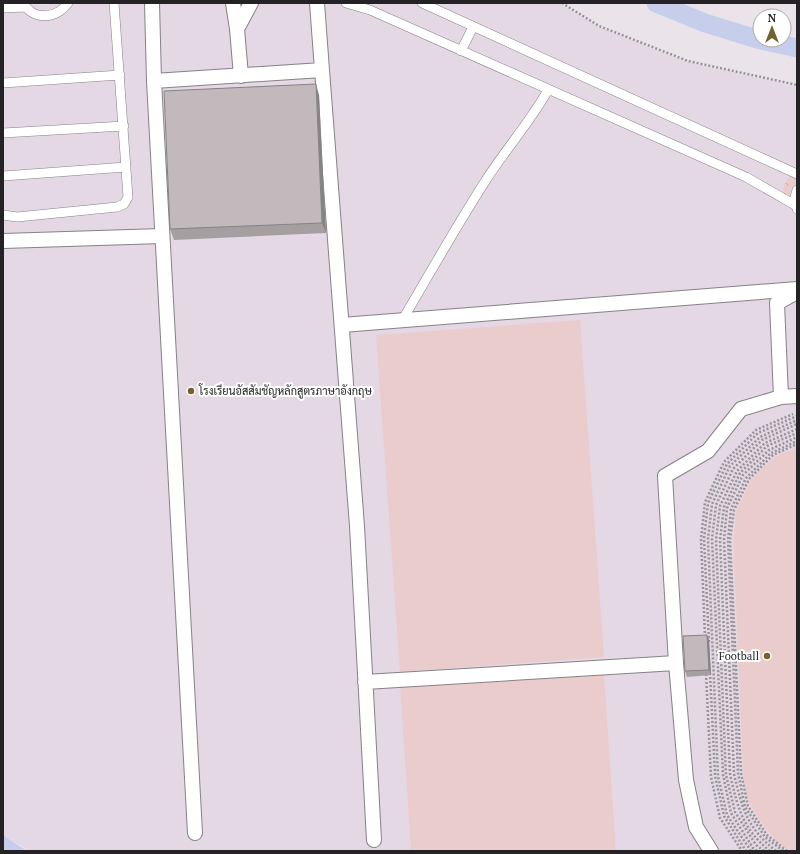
<svg xmlns="http://www.w3.org/2000/svg" width="800" height="854" font-family="'PT Serif',Sarabun,serif">
<style>
.built{fill:#e3d8e4}
.forest{fill:url(#forest-crowns)}
.garden{fill:#ebcccd}
.water{fill:#c7ceec}
.lines{fill:none;stroke-linecap:round;stroke-linejoin:round}
.canal{stroke:#c7ceec;stroke-width:19}
.service-casing{stroke:#868187;stroke-width:10}
.pedestrian-casing{stroke:#868187;stroke-width:16}
.path{stroke:#979397;stroke-width:2.5;stroke-dasharray:2 2;stroke-linecap:butt}
.service{stroke:#fff;stroke-width:9}
.pedestrian{stroke:#fff;stroke-width:14}
.wall{fill:#a69fa2}
.shaded-wall{fill:#878284}
.building{fill:#c1b9bc;stroke:#878284}
.poi-dot{fill:#73612f;stroke:#fff;stroke-width:1.5}
.labels{text-anchor:middle;stroke-width:4;stroke-linejoin:round;paint-order:stroke}
.poi-label{font-size:11px;fill:#242224;stroke:#fff;text-anchor:start}
</style>
<defs>
<pattern id="forest-crowns" width="20" height="18" patternUnits="userSpaceOnUse"><rect width="20" height="18" fill="#ebcccd"/><path d="M2 6a3 3 0 1 1 6 0M12 15a3 3 0 1 1 6 0" fill="none" stroke="#c9afb0"/></pattern>
</defs>
<rect width="100%" height="100%" fill="#eae4ea"/>
<path class="built" d="M3 3 48 5 51 3H559L598 27 687 62 797 87V447L774 457 733 540 743 773 750 805 769 834 791 851H616L604 672 401 685 411 851H30L3 835Z"/>
<path class="forest" d="M797 170V213C777 203 780 181 797 170Z"/>
<path class="garden" d="M580 320 604 657 400 672 376 335Z
M797 447V851C779 851 759 821 751 806 746 797 745 783 743 773L733 540 736 511 750 481 774 457Z
M604 672 616 851H411L400 685Z"/>
<path class="water" d="M3 835 27 851H30H3Z"/>
<g class="lines">
<path class="canal" d="M656 3 705 23 760 40
M761 40 797 48"/>
<g class="service-casing">
<path id="service" d="M23 3C34 21 56 19 68 3
M346 3 370 10 746 177 795 205
M422 3 797 174
M3 8 26 7
M461 51 473 27
M3 83 120 75
M3 133 124 126
M3 176 126 167
M797 190 795 197 797 209
M3 215 17 217 117 207 124 204 128 197 114 3
M403 319C430 273 457 225 486 180 506 149 530 122 548 90"/>
</g>
<g class="pedestrian-casing">
<path id="pedestrian" d="M152 3 154 81
M233 3 237 29 251 3
M237 29 241 76
M322 70 357 526 374 840
M3 241 162 236
M797 292 777 303 781 397 797 396
M342 325 797 289
M676 663 686 780 696 827 711 851
M365 682 676 663 665 476 708 451 741 409 781 397
M195 833 154 81 322 70 317 3"/>
</g>
<path class="path" d="M562 3 599 26 688 61 797 85
M705 637 701 539 705 502 724 462 756 430 793 414
M709 642 704 539 708 503 727 464 758 433 797 416
M710 673 715 776 724 816 746 851
M706 674 711 777 720 818 742 851
M751 851 727 815 718 776 708 539 712 504 730 466 760 437 797 420
M757 851 753 848 731 813 723 775 712 539 716 505 733 469 762 440 797 424
M764 851 756 845 735 812 726 775 716 540 720 506 737 471 765 443 797 429
M770 851C743 830 737 806 730 774L720 540 724 507 740 473 767 446 797 433
M776 851C747 828 742 808 734 774L724 540 727 508 743 475 769 450 797 437
M783 851 765 837 745 807 738 773 728 540 731 509 746 478 771 453 797 441
M787 851 767 835 748 806 741 773 730 540 734 510 749 479 773 455 797 444"/>
<use href="#service" class="service"/>
<use href="#pedestrian" class="pedestrian"/>
</g>
<path class="wall" d="M319 95 326 233 174 240 170 229Z
M707 635 709 640 711 675 687 677 685 671Z"/>
<path class="shaded-wall" d="M316 84 319 95 326 233 322 223Z
M707 635 709 640 711 675 709 670Z"/>
<path class="building" d="M316 84 322 223 170 229 164 91Z
M707 635 709 670 685 671 683 636Z"/>
<g class="poi-dot">
<circle cx="191" cy="391" r="4"/>
<circle cx="767" cy="656" r="4"/>
</g>
<g class="labels">
<g class="poi-label">
<text x="199" y="395">โรงเรียนอัสสัมชัญหลักสูตรภาษาอังกฤษ</text>
<text x="759" y="660" text-anchor="end">Football</text>
</g>
</g>
<rect width="800" height="854" fill="none" stroke="#242224" stroke-width="8"/>
<g transform="translate(772 28)"><circle r="19" fill="#ffffff" stroke="#a7a7a7"/>
<path d="M0-3L7 15L0 10L-7 15Z" fill="#73612f"/>
<text y="-6" font-size="11" font-weight="bold" text-anchor="middle" fill="#242224">N</text>
</g>
</svg>
